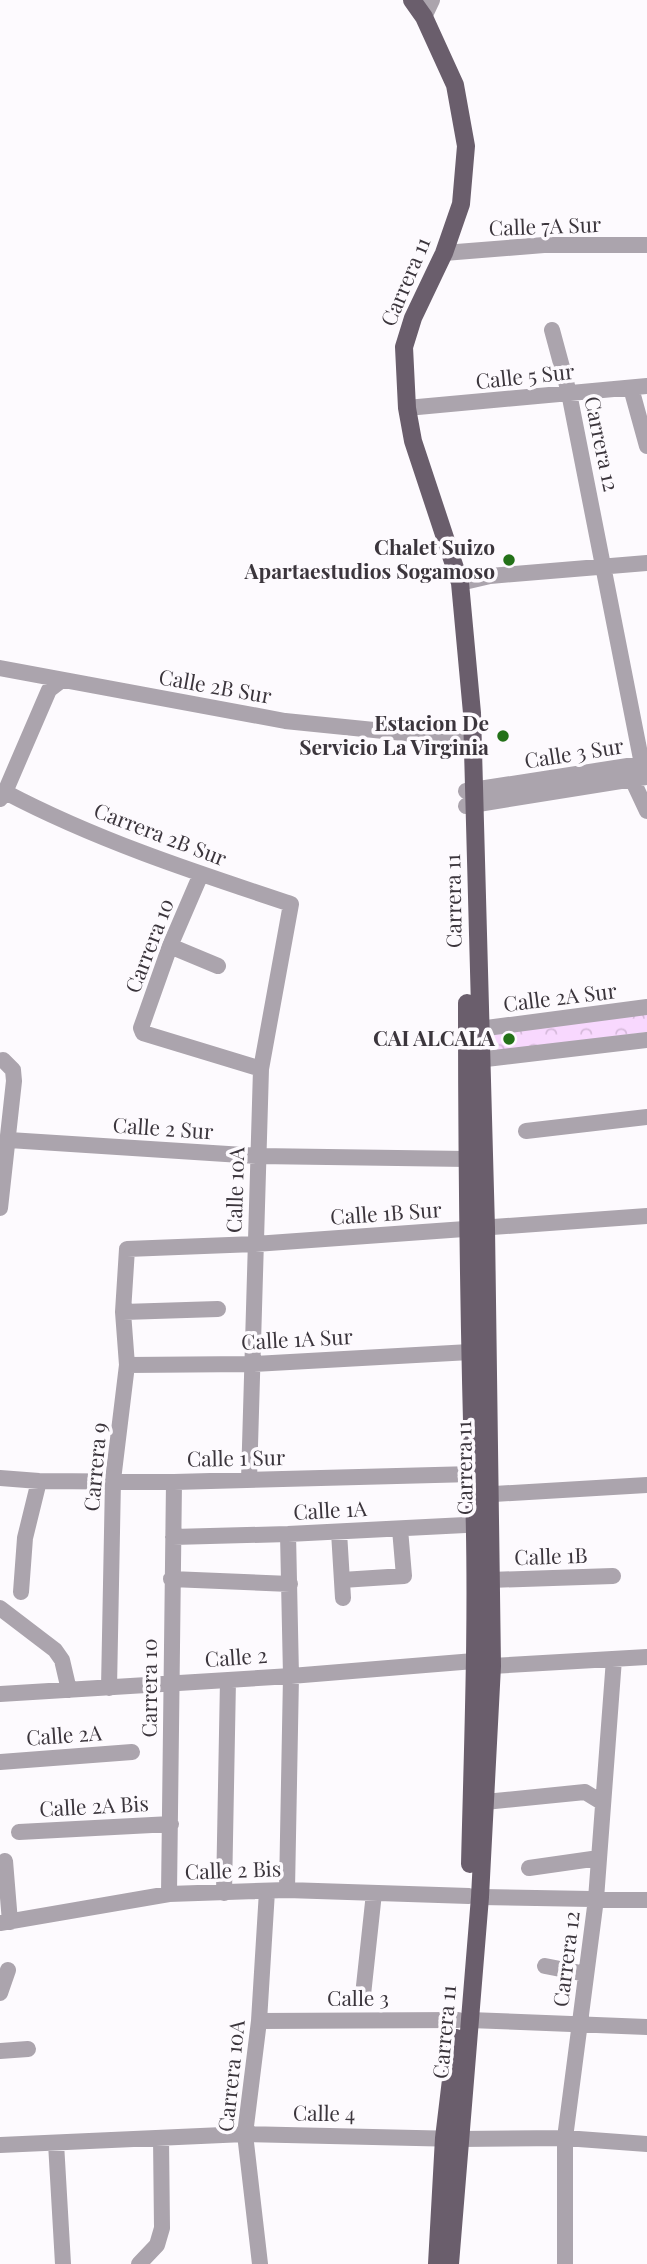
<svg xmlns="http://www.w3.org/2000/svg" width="647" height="2264" font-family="'Playfair Display',serif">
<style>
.park{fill:url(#park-crowns)}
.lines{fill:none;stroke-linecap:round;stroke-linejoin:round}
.minor{stroke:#aba4ad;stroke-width:16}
.major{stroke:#6a5e6c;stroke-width:18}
.poi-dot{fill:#237118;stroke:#fdfafe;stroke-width:2.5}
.labels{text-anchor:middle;stroke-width:7;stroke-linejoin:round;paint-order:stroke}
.street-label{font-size:21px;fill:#3b353c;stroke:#fdfafe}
.poi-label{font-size:21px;font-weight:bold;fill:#3b353c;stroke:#fdfafe;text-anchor:end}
</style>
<defs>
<pattern id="park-crowns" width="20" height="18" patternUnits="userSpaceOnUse" patternTransform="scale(1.75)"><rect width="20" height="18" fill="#f8d8fe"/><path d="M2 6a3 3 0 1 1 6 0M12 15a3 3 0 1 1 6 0" fill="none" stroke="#d6badb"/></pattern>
</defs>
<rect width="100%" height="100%" fill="#fdfafe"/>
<path class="park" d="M647 1013V1032L496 1052 493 1035Z"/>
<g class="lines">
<path class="minor" d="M424 17 432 0
M444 253 544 245H647
M552 330 569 393 642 764
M631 388 647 446
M407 408 647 386
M460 583 490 576 647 563
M0 668 285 721 473 740
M632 779 647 811
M466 791 647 763
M5 792C96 840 194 872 291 904L261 1069 249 1480
M0 799 5 792 49 690 62 680
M466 806 647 777
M201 874 170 946 141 1028 143 1033 261 1069
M170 946 218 966
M479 1029 647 1007
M469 1061 647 1040
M526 1131 647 1117
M9 1140 258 1156 467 1159
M0 1208 14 1081 13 1070 3 1060
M123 1312 218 1309
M127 1365 252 1364 470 1352
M0 1478 39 1481 174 1482 473 1474
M478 1495 647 1485
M339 1532 343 1598
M173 1537 288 1534 485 1524
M171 1579 290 1584
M342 1580 404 1576 400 1529
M490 1580 613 1576
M21 1592 25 1538 39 1481
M0 1608 55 1650 62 1660 69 1690
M492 1666 647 1657
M109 1688 113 1480 127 1365 123 1312 127 1249 255 1244 647 1216
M0 1694 291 1676 474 1661
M0 1762 132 1752
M485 1802 585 1792 603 1803
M19 1832 171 1824
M5 1861 10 1922
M529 1868 599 1858
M287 1890 291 1676 288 1534
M224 1893 228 1680
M169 1894 174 1482
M480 1897 647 1900
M0 1923 169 1894 287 1890 469 1896
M545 1966 586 1974
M0 1993 8 1970
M363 1995 374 1893
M469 2020 647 2027
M259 2021 458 2020
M0 2051 28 2049
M56 2143 63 2264
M0 2145 245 2134 459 2139 565 2138 647 2144
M139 2264 157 2245 162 2228 161 2138
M260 2264 245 2134 259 2021 267 1891
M565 2264V2138L596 1899 614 1659"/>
<path class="major" d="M412 0 424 17 455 85 466 146 461 204 444 253 413 318 404 347 407 408 413 441 460 583 472 713 486 1228 492 1666 480 1897 450 2264
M467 1003C467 1167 469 1330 474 1494 478 1617 473 1741 470 1864
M437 2264 444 2138 456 2038"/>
</g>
<g class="poi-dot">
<circle cx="509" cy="560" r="7"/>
<circle cx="503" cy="736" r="7"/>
<circle cx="509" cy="1039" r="7"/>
</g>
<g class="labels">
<g class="street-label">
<text transform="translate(545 227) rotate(-2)" y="7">Calle 7A Sur</text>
<text transform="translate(406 282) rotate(-67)" y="7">Carrera 11</text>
<text transform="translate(525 377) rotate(-6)" y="7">Calle 5 Sur</text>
<text transform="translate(601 444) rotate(78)" y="7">Carrera 12</text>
<text transform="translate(215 687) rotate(10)" y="7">Calle 2B Sur</text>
<text transform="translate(574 754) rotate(-9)" y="7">Calle 3 Sur</text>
<text transform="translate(160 835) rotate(21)" y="7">Carrera 2B Sur</text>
<text transform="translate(454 901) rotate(-91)" y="7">Carrera 11</text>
<text transform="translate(150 946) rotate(-69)" y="7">Carrera 10</text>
<text transform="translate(560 998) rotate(-7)" y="7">Calle 2A Sur</text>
<text transform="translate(163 1129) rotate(4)" y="7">Calle 2 Sur</text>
<text transform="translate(236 1190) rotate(-88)" y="7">Calle 10A</text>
<text transform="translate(386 1214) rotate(-4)" y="7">Calle 1B Sur</text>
<text transform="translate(297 1340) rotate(-3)" y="7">Calle 1A Sur</text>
<text transform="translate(236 1459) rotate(-1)" y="7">Calle 1 Sur</text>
<text transform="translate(96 1467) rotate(-85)" y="7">Carrera 9</text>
<text transform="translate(465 1468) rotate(-91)" y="7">Carrera 11</text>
<text transform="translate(330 1511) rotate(-3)" y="7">Calle 1A</text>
<text transform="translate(551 1557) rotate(-2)" y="7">Calle 1B</text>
<text transform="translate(236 1658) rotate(-4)" y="7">Calle 2</text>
<text transform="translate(150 1688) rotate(-90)" y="7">Carrera 10</text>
<text transform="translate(64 1736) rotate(-4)" y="7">Calle 2A</text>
<text transform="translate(94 1807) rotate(-3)" y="7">Calle 2A Bis</text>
<text transform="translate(233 1871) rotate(-2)" y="7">Calle 2 Bis</text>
<text transform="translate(567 1959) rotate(-83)" y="7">Carrera 12</text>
<text x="358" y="2006">Calle 3</text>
<text transform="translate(445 2032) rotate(-85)" y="7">Carrera 11</text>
<text transform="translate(232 2076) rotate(-84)" y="7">Carrera 10A</text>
<text transform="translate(324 2114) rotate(1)" y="7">Calle 4</text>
</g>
<g class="poi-label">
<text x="495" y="555">Chalet Suizo<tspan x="495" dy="24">Apartaestudios Sogamoso</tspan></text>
<text x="489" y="731">Estacion De<tspan x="489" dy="24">Servicio La Virginia</tspan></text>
<text x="495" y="1046">CAI ALCALA</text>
</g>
</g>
</svg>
